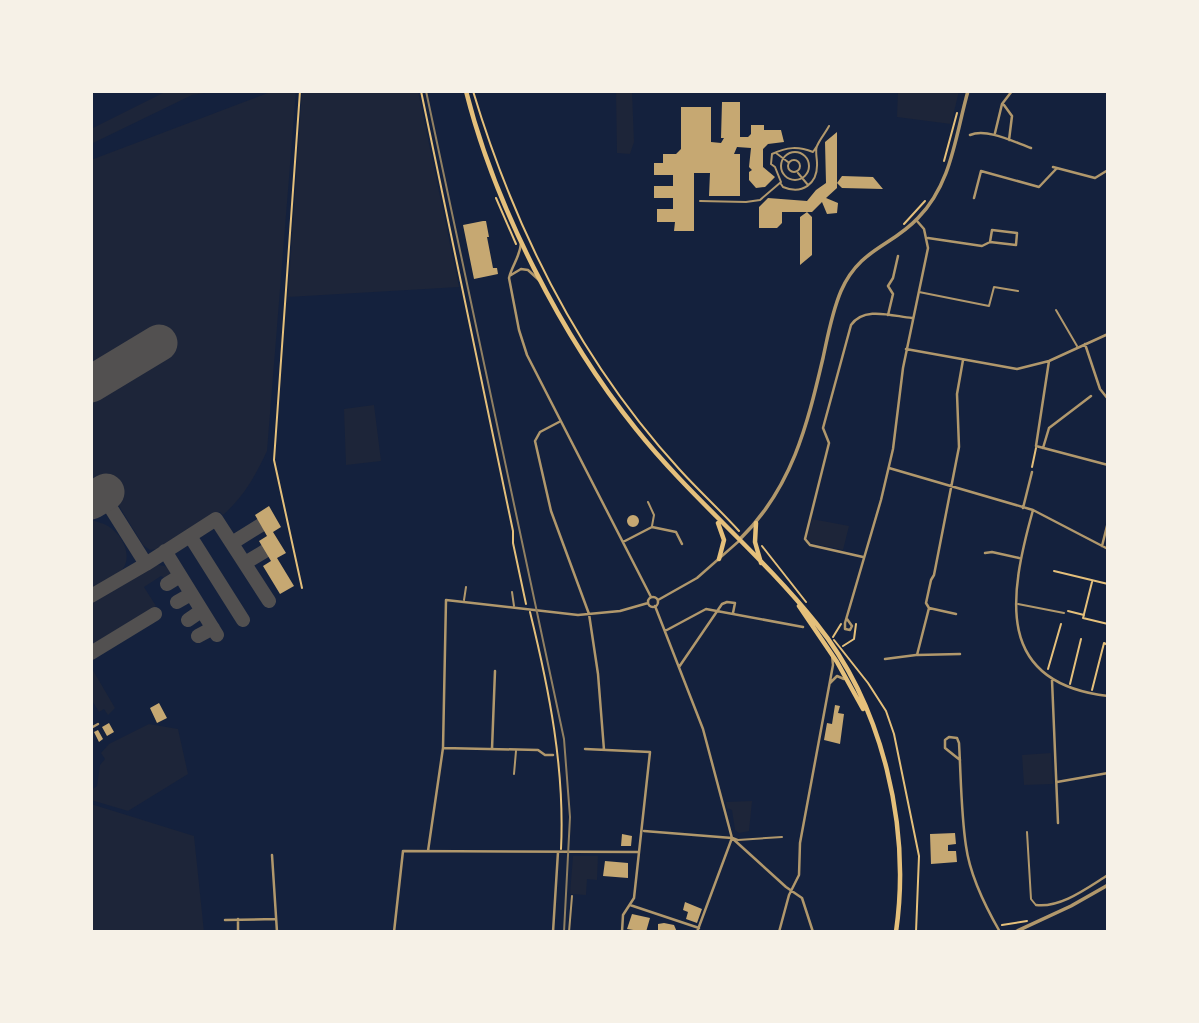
<svg xmlns="http://www.w3.org/2000/svg" width="1199" height="1023" font-family="Arial,sans-serif">
<style>
.green{fill:#1d2539}
.lines{fill:none;stroke-linecap:round;stroke-linejoin:round}
.taxiway{stroke:#525050;stroke-width:14}
.runway{stroke:#525050;stroke-width:37}
.building{fill:#c6a872}
.path{stroke:#e5c07b;stroke-width:2}
.service{stroke:#b1986c;stroke-width:2}
.pedestrian{stroke:#b1986c;stroke-width:2}
.minor{stroke:#b1986c;stroke-width:2.5}
.tertiary{stroke:#b1986c;stroke-width:3.5}
.primary{stroke:#e5c07b;stroke-width:4.5}
.tram{stroke:#918062;stroke-width:2}
</style>
<rect width="100%" height="100%" fill="#14213d"/>
<path class="green" d="M167 91H217L192 95 91 144V129Z
M273 91H296L267 451C254 478 245 495 223 515L220 512 159 549 150 550 143 545 103 480 91 487V160Z
M302 91H418L459 287 288 297Z
M616 91H632L634 142 630 154 617 153Z
M861 91H959L951 124 897 117 898 91Z
M374 405 381 461 346 465 344 409Z
M812 519 849 526 843 550 810 543 807 538Z
M92 520C97 522 103 523 108 526 122 534 135 558 120 572 112 579 100 584 91 589Z
M154 564 169 567 175 576 168 580 161 576 144 587 156 606 91 647V604Z
M91 667 115 708 108 715 104 709 99 712 91 699Z
M149 724 178 729 188 774 128 811 91 800V790L97 786 100 765 105 759 101 753 109 744Z
M1051 753 1053 784 1024 785 1022 755Z
M752 801 749 831 739 833 735 830 732 810 727 808 726 802Z
M91 804 194 836 204 932H91Z
M573 856H598L597 880 587 879 586 895 570 894Z"/>
<g class="lines">
<path class="taxiway" d="M190 536 243 620
M232 543 261 525
M165 551 217 635
M245 563 265 551
M146 564 216 519 269 601
M167 584 180 576
M91 596 146 564 102 494
M177 602 191 594
M188 620 201 611
M198 636 213 628
M91 653 155 614"/>
<path class="runway" d="M91 384 159 343
M91 501 106 492"/>
</g>
<path class="building" d="M722 102H740V137H748L751 134V125H764V130H781L784 142 768 144 763 149V167L775 177 765 187 756 188 749 180V172L752 170 749 167 751 148 737 147 734 154H740V196H709L710 173H694V231H674L675 222H657V209H673V198H654V186H673V175H654V163H663V154H676L681 149V107H711V142L721 143 724 138H721Z
M837 132V183L842 176 873 177 883 189 842 188 837 183V188L826 198 838 203 837 213 827 214 822 202 812 212H807L812 217V255L800 265V217L807 212H782V223L777 228H759V207L768 198 807 201 816 190 826 183 825 142Z
M483 221H486L489 237H487L493 268H497L498 274 474 279 463 225Z
M269 506 281 527 273 532 286 553 277 558 294 586 280 594 263 566 271 561 259 541 267 536 255 515Z
M627 521a6 6 0 1 1 12 0a6 6 0 1 1-12 0Z
M159 703 167 718 157 723 150 708Z
M835 705 840 706 838 713 844 714 840 744 824 740 827 723 832 724Z
M109 723 114 732 107 736 102 727Z
M98 730 103 739 99 742 94 732Z
M955 833 956 844 948 845V851H956L957 862 931 864 930 834Z
M622 834 632 836 631 846H621Z
M605 861 628 863V878L603 876Z
M685 902 702 909 697 923 686 919 688 912 683 910Z
M632 914 650 918 646 932 627 929Z
M664 923 674 925 677 932H658V924Z"/>
<g class="lines">
<path class="path" d="M300 91 274 460 302 588
M421 91 513 531V543L526 604
M473 91C515 230 581 362 680 470 699 491 720 510 739 531
M944 161 957 113
M496 198 516 244
M904 224 925 201
M1032 467 1036 448
M762 546 806 602
M1054 571 1108 584
M1068 611 1084 615 1083 618 1108 624
M530 612C549 689 565 769 561 849
M1084 614 1092 582
M833 637 841 624
M834 640 868 683 886 711 894 734 919 856 916 932
M843 646 854 639 856 624
M1048 669 1061 624
M1070 684 1081 639
M1092 690 1104 643 1108 645
M1002 925 1027 921"/>
<path class="service" d="M919 292 989 306 994 287 1018 291
M1056 310 1077 346
M648 502 654 515 652 526
M512 592 514 606
M464 600 466 587
M1018 604 1064 613
M514 774 516 751
M1027 832 1031 899 1035 904
M733 838 738 840 782 837
M569 932 572 896"/>
<path class="pedestrian" d="M781 166a14 14 0 1 1 28 0a14 14 0 1 1-28 0Z
M776 153 788 162
M788 166a6 6 0 1 1 12 0a6 6 0 1 1-12 0Z
M798 173 808 185
M781 184 783 187C802 195 818 184 817 163 817 158 815 151 817 146 820 139 826 132 829 126
M700 201 746 202 760 200 781 182 775 167 771 164 772 154C787 147 798 146 813 152L817 146"/>
<path class="minor" d="M1004 105 1012 116 1009 140
M995 133 1002 104 1012 91
M970 135C987 128 1014 142 1031 148
M1053 167 1095 178 1108 170
M974 198 981 171 1039 187 1057 168
M1108 226V249
M928 238 982 246 990 242 1016 245 1017 233 992 230 990 242
M521 243C520 257 512 265 509 278L519 330 527 355 651 597
M511 275 521 269 528 270 540 281
M888 315 893 294 888 286 893 278 898 256
M1085 344 1100 389 1108 399
M906 349 1017 369 1049 361 1108 334
M1049 361 1036 446 1108 465
M559 422 540 432 535 441 551 511 589 614 598 674 604 750
M1043 448 1049 428 1091 396
M889 468 1033 510 1108 549
M1023 508 1032 472
M1033 510C1009 596 994 683 1108 696
M623 542 652 527 676 532 682 544
M1102 546 1108 522
M985 553 992 552 1019 558
M863 557 810 545 805 539 829 443 823 428 851 325C864 306 892 316 912 318
M648 602a5 5 0 1 1 10 0a5 5 0 1 1-10 0Z
M658 600 697 578 739 541
M655 606 703 729 732 838 697 932
M929 608 956 614
M847 619 852 626 850 630 845 629V623L881 500 893 449 903 368 928 248 924 229 917 221
M665 631 706 609 803 627
M960 654 917 655 929 608 926 603 931 580 934 575 959 447 957 394 963 360
M885 659 916 655
M679 667 722 604 727 602 735 603 733 613
M1052 680 1058 823
M830 683 837 676 844 679
M91 728 98 724
M443 748 538 750 545 755H553
M492 749 495 671
M585 749 650 752 634 898 623 915 622 932
M960 760 945 748V740L949 737 957 738 959 743C961 777 961 813 966 846 970 876 985 906 1000 932
M1057 782 1108 773
M644 831 732 838
M732 838 786 887 802 898 813 932
M428 851 443 748 446 600 578 615 620 611 648 603
M272 855 277 932
M630 905 699 928
M1036 905C1061 908 1087 888 1108 875
M238 919V932
M225 920 276 919
M394 932 403 851 639 852
M553 932 558 852
M779 932 789 895 799 875 800 843 833 665 832 655"/>
<path class="tertiary" d="M740 539C792 488 807 426 823 358 828 335 832 312 841 291 860 248 891 247 918 218 952 183 955 137 968 91
M1015 932 1071 906 1108 885"/>
<path class="primary" d="M466 91C495 206 562 337 636 429 691 498 761 554 816 623 883 706 911 827 896 932
M718 523 724 540 719 559
M756 523 755 542 761 563
M799 606 837 662 863 709"/>
<path class="tram" d="M426 91 564 739 570 817 564 932"/>
</g>
<rect width="1199" height="1023" fill="none" stroke="#f6f1e7" stroke-width="186"/>
</svg>
